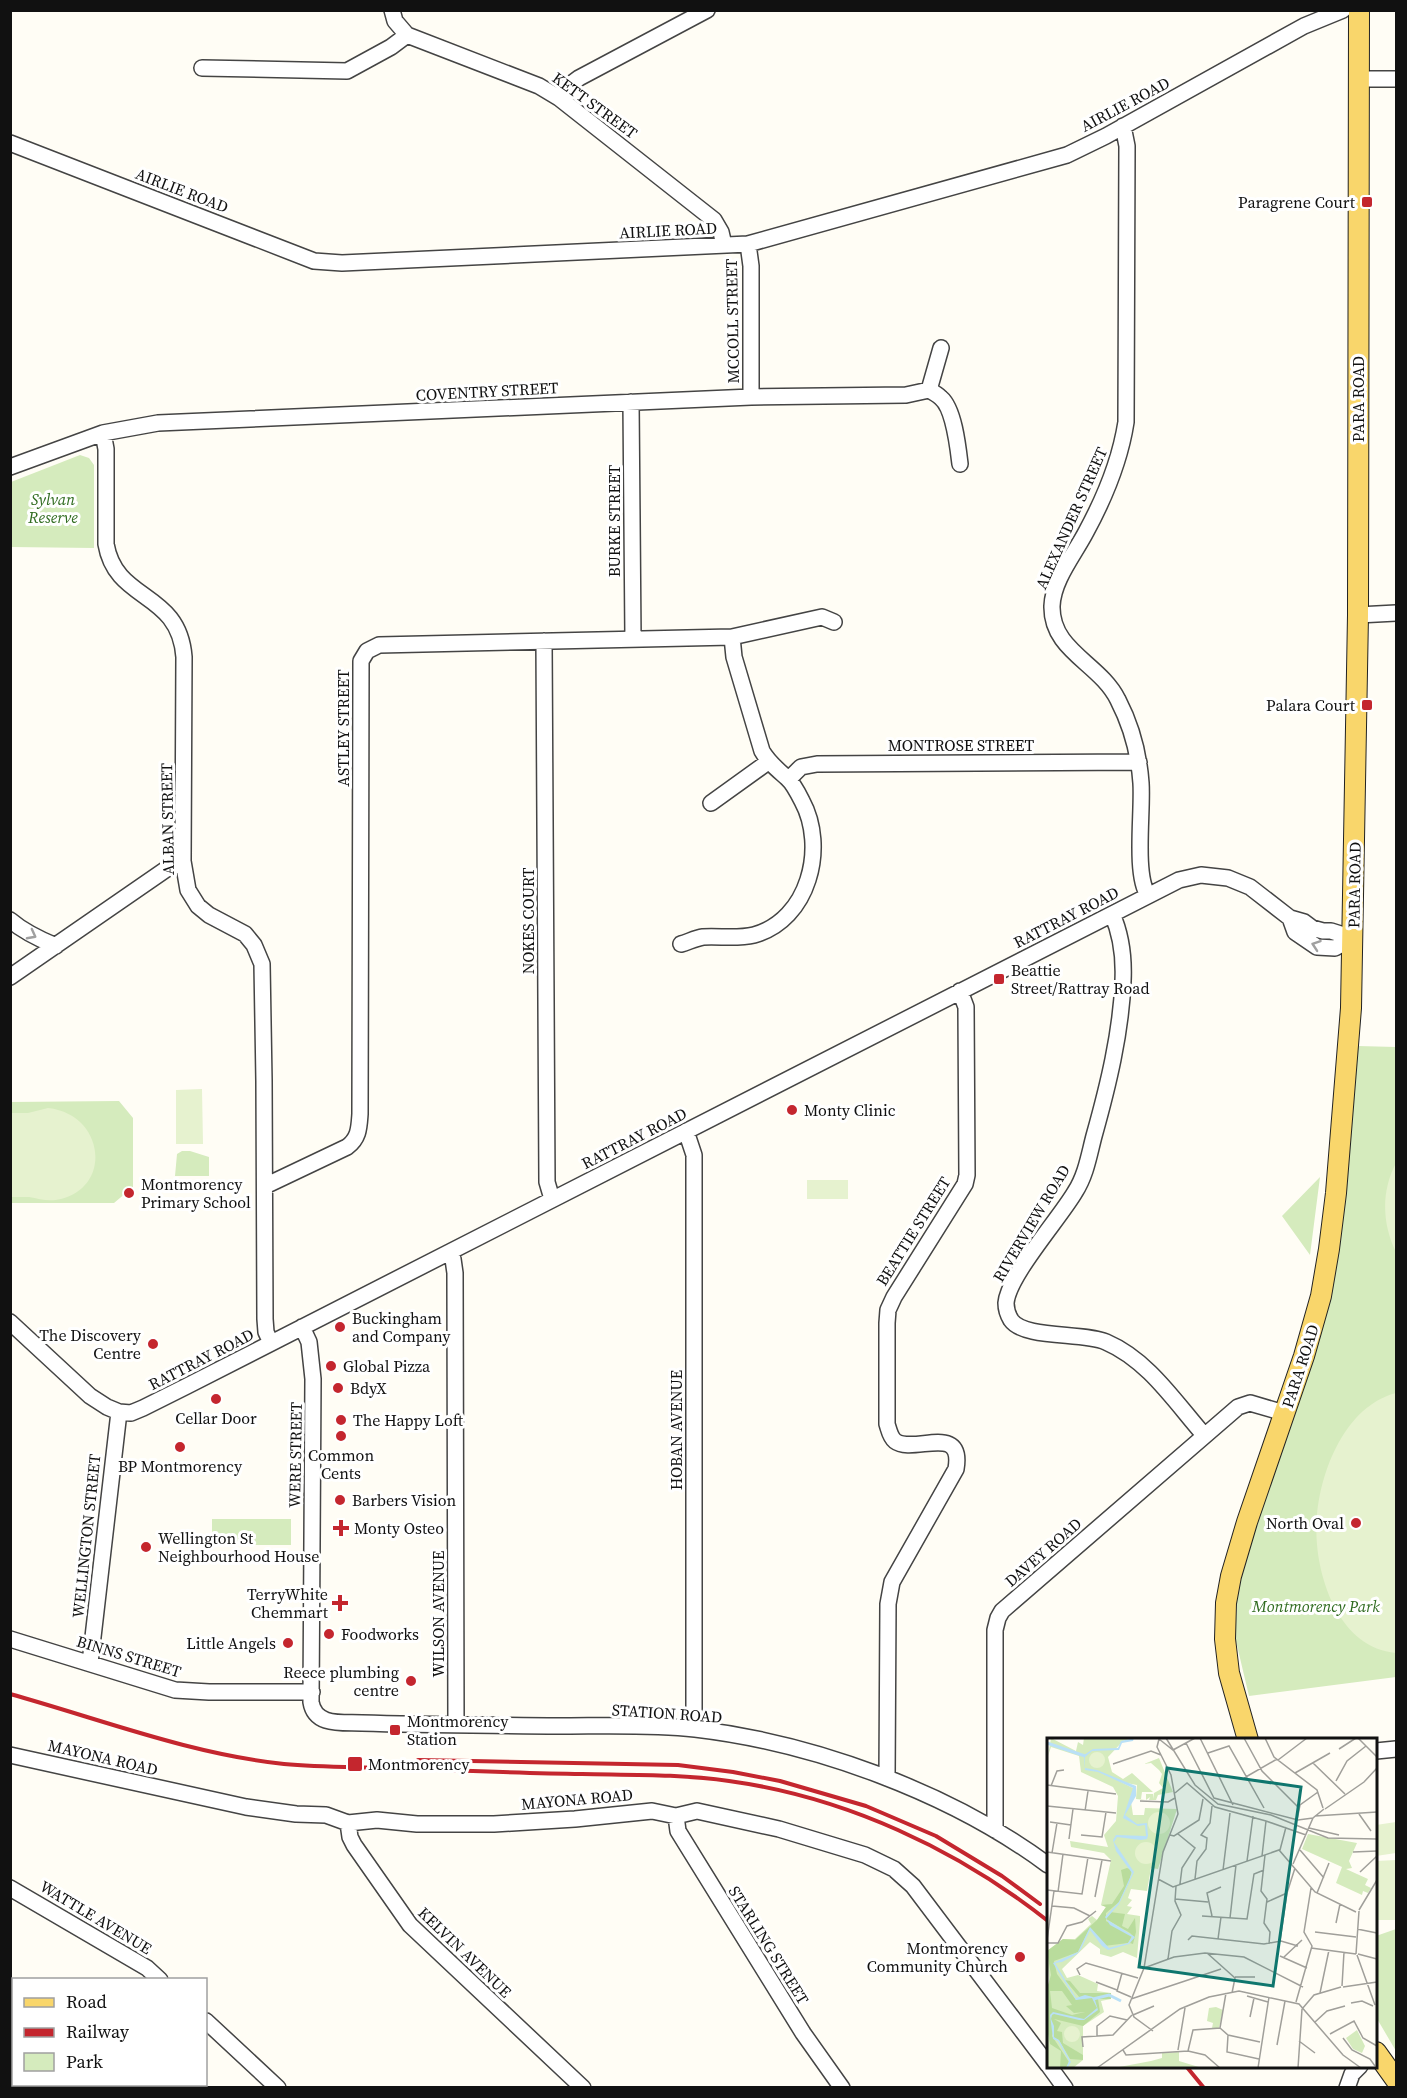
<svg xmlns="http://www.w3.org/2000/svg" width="1407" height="2098" font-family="'Source Serif 4',serif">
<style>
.green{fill:#d5ebbd}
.pitch{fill:#e6f2cf}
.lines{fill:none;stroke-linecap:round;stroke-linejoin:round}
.minor-casing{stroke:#444;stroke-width:18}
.major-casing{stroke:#222;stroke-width:22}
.minor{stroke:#fff;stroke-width:15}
.major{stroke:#f9d66b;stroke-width:20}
.rail{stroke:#c4262e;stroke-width:4}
.oneway{stroke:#a0a0a0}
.poi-dot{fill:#c4262e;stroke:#fff;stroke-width:2}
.labels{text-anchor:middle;stroke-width:6;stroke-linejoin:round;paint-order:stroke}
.street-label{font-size:16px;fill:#111;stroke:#fff}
.poi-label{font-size:16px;fill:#111;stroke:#fff;text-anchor:start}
.park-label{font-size:16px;font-style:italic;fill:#2f6b1f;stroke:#fff}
.inset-river{fill:none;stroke:#b9e0f7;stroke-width:3}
.inset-road{fill:none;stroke:#a09f9a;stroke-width:1.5}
.view{fill:#0f766e;fill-opacity:0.15;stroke:#0f766e;stroke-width:3}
.inset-edge{fill:none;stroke:#111;stroke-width:3}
</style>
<rect width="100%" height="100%" fill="#fffdf5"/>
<path class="green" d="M80 455 89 458 94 465V548L11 547V482Z
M1358 1046 1396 1047V1677L1249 1696 1235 1637 1238 1585 1346 1190Z
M119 1101 133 1118V1187L114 1203H11L10 1102Z
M182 1151H190L209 1157V1176H175L177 1154Z
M1320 1177 1310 1255 1282 1216Z
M212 1519H291V1545H212Z
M1396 1929V2051L1376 2017V1936Z"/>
<path class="pitch" d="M202 1089 203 1144H176V1090Z
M48 1108C104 1114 113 1186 61 1199 49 1202 40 1199 29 1197 23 1197 17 1197 11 1197V1113H28Z
M1396 1163V1252C1382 1224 1381 1191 1396 1163Z
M807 1180H848V1199H807Z
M1396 1393V1653C1336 1648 1312 1568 1317 1516 1321 1469 1346 1406 1396 1393Z
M1396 1822V1853L1376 1856V1825Z
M1396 1860V1920H1376V1861Z"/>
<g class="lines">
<g class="minor-casing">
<path id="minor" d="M392 10 395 21 407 35 539 86 559 98 714 220 721 232 724 245
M202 68 347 71 391 47 407 35
M1359 79H1396
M559 98 567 87 579 78 707 10
M1123 126 1127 146 1126 422C1120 461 1105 497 1086 532 1074 555 1053 580 1052 606 1051 651 1100 663 1118 700 1131 725 1139 755 1141 783 1143 811 1134 874 1148 895
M10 143 314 261 342 263 748 244 1067 155 1106 136 1304 26 1343 10
M748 244 751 266V397
M929 390C933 392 938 395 941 398 954 409 958 447 960 464
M631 402 633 639
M103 433 106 449V544C116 603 179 590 184 657L183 861 188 890 198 906 209 915 245 934 254 945 262 964 264 1081 265 1319 266 1332 271 1343
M10 467 103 433 158 423 751 397 906 395 929 390 941 348
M1358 615 1396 613
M544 641 547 1182 552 1199
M789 779 801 767 817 764 1139 762
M711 803 768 762
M1112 914C1121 934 1124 959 1123 981 1121 1033 1108 1086 1094 1136 1089 1155 1086 1175 1075 1192 1060 1218 1008 1276 1006 1303 1006 1309 1008 1315 1011 1320 1024 1339 1083 1332 1106 1342 1148 1360 1175 1402 1204 1435
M1290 918 1295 932 1317 947 1335 948 1353 938
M10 920C24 932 39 939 56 946
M681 944C688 942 696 938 703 937 720 936 738 939 754 935 809 920 827 847 802 801 798 793 793 783 787 778 777 769 769 763 762 751L734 657 732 637
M10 977 165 870 183 861
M686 1131 694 1155V1729
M265 1186 347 1147C359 1138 359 1128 360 1114L361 661 367 651 379 645 732 637 822 617 834 622
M450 1252 453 1259 455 1273 456 1725
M10 1322 90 1396 107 1407 119 1412 131 1413 143 1408 187 1386 1179 880 1201 875 1228 878 1250 887 1290 918 1304 922 1312 928 1323 931H1331L1353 938
M302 1327 309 1342 313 1379 311 1702C315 1727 343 1722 362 1723 427 1725 493 1725 558 1726 603 1726 650 1724 695 1729 815 1743 951 1793 1048 1865
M10 1639 175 1690 209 1692H312
M90 1663 119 1412
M1376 1751 1396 1749
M10 1755 246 1807 296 1814 326 1815 348 1823 377 1820 417 1824H494L575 1819 652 1811 676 1816 697 1811 779 1829 865 1855 894 1869 913 1886 1048 2065
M887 1777 888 1604 892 1582 956 1469C964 1422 913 1455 895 1441 890 1437 889 1430 887 1424V1323L888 1310 894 1297 965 1184 967 1175 966 1007 960 991
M676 1816 678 1831 803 2033 842 2088
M348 1823 350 1837 354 1845 410 1925 583 2088
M995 1830V1630L998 1618 1002 1611 1238 1407 1250 1403 1284 1413
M10 1888 147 1968 160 1980
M206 2021 278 2088
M1049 2066 1065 2088
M1347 2088 1352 2074 1360 2066"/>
</g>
<g class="major-casing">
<path id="major" d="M1248 1740 1229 1673 1225 1639 1226 1603 1231 1576 1247 1522 1304 1356 1321 1296 1329 1249 1336 1193 1351 1008 1358 615 1359 10
M1376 2052 1396 2080"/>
</g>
<use href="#minor" class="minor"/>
<use href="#major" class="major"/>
<path class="rail" d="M10 1694C100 1719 190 1754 284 1764 316 1767 349 1767 381 1768 448 1770 515 1773 582 1774 631 1775 680 1774 729 1781 845 1797 957 1849 1048 1921
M418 1760 678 1765 733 1772 780 1781 866 1806 936 1836 1002 1876 1040 1904
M1186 2066 1204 2088"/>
</g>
<defs><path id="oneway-chevron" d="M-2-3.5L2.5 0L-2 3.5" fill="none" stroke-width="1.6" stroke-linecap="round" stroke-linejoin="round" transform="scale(1.5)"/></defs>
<g class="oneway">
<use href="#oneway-chevron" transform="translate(32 935) rotate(28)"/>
<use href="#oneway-chevron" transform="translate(1316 945) rotate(-161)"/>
</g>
<g class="poi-dot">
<rect x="1361" y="196" width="12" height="12" rx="3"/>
<rect x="1361" y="699" width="12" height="12" rx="3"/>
<rect x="993" y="973" width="12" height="12" rx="3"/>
<circle cx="792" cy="1110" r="6"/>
<circle cx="129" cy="1193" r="6"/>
<circle cx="340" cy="1327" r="6"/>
<circle cx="153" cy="1344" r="6"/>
<circle cx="331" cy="1366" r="6"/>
<circle cx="338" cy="1388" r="6"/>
<circle cx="216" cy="1399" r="6"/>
<circle cx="341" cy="1420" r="6"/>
<circle cx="341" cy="1436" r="6"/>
<circle cx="180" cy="1447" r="6"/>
<circle cx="340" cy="1500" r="6"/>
<circle cx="1356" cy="1523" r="6"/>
<path d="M338 1519h6v6h6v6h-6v6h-6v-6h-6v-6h6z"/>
<circle cx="146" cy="1547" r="6"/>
<path d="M337 1594h6v6h6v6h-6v6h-6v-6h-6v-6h6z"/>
<circle cx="329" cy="1634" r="6"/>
<circle cx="288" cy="1643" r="6"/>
<circle cx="411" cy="1681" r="6"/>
<rect x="389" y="1724" width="12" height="12" rx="3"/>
<rect x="347" y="1756" width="16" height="16" rx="3"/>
<circle cx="1020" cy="1957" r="6"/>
</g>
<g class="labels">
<g class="street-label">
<text transform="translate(1125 104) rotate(-28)" y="6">AIRLIE ROAD</text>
<text transform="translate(595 105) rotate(36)" y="6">KETT STREET</text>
<text transform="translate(182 190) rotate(21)" y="6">AIRLIE ROAD</text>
<text transform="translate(668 230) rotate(-3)" y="6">AIRLIE ROAD</text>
<text transform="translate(732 321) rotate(-91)" y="6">MCCOLL STREET</text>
<text transform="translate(487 391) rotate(-3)" y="6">COVENTRY STREET</text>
<text transform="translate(1358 399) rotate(-90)" y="6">PARA ROAD</text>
<text transform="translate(1071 518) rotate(-66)" y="6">ALEXANDER STREET</text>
<text transform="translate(614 521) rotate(-90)" y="6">BURKE STREET</text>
<text transform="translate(343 728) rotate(-90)" y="6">ASTLEY STREET</text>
<text x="961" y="751">MONTROSE STREET</text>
<text transform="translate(167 819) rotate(-91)" y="6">ALBAN STREET</text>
<text transform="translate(1354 885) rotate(-89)" y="6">PARA ROAD</text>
<text transform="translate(1066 917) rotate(-27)" y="6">RATTRAY ROAD</text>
<text transform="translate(528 921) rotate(-90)" y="6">NOKES COURT</text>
<text transform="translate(634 1138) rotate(-27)" y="6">RATTRAY ROAD</text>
<text transform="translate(1031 1223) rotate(-59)" y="6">RIVERVIEW ROAD</text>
<text transform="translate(913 1231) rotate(-58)" y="6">BEATTIE STREET</text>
<text transform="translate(201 1359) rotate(-27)" y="6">RATTRAY ROAD</text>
<text transform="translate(1300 1366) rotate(-72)" y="6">PARA ROAD</text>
<text transform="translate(676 1430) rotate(-90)" y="6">HOBAN AVENUE</text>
<text transform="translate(295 1455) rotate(-89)" y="6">WERE STREET</text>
<text transform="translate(86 1536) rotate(-84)" y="6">WELLINGTON STREET</text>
<text transform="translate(1043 1552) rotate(-41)" y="6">DAVEY ROAD</text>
<text transform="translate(438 1614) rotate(-90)" y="6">WILSON AVENUE</text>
<text transform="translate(129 1656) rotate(17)" y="6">BINNS STREET</text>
<text transform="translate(667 1713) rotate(4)" y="6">STATION ROAD</text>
<text transform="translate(103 1757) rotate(13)" y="6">MAYONA ROAD</text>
<text transform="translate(577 1799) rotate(-5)" y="6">MAYONA ROAD</text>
<text transform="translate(96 1917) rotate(31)" y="6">WATTLE AVENUE</text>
<text transform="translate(769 1945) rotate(58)" y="6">STARLING STREET</text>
<text transform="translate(465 1952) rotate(44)" y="6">KELVIN AVENUE</text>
</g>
<g class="poi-label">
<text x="1355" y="208" text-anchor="end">Paragrene Court</text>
<text x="1355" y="711" text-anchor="end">Palara Court</text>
<text x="1011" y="976">Beattie<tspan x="1011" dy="18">Street/Rattray Road</tspan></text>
<text x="804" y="1116">Monty Clinic</text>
<text x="141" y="1190">Montmorency<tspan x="141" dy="18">Primary School</tspan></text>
<text x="352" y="1324">Buckingham<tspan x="352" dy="18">and Company</tspan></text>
<text x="141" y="1341" text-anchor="end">The Discovery<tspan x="141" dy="18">Centre</tspan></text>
<text x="343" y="1372">Global Pizza</text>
<text x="350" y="1394">BdyX</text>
<text x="216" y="1424" text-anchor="middle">Cellar Door</text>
<text x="353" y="1426">The Happy Loft</text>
<text x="341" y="1461" text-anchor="middle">Common<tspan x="341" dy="18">Cents</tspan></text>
<text x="180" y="1472" text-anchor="middle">BP Montmorency</text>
<text x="352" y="1506">Barbers Vision</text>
<text x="1344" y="1529" text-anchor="end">North Oval</text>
<text x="354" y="1534">Monty Osteo</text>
<text x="158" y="1544">Wellington St<tspan x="158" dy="18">Neighbourhood House</tspan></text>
<text x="328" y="1600" text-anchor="end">TerryWhite<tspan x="328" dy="18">Chemmart</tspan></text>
<text x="341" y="1640">Foodworks</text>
<text x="276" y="1649" text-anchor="end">Little Angels</text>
<text x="399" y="1678" text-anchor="end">Reece plumbing<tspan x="399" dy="18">centre</tspan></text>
<text x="407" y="1727">Montmorency<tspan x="407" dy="18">Station</tspan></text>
<text x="368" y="1770">Montmorency</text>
<text x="1008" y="1954" text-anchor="end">Montmorency<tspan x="1008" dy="18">Community Church</tspan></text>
</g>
<g class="park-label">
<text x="53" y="505">Sylvan<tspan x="53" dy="18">Reserve</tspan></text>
<text x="1316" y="1612">Montmorency Park</text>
</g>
</g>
<g transform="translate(1047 1738)">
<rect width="330" height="330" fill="#fffdf5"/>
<path d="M4 0 29 13 31 4 36 7 37 0H86L76 3 61 19 65 34 76 41 85 35 106 54H95L94 61 98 62 89 61 90 47 74 44 88 51 84 64 86 77H97L98 70 130 71 111 131 104 130 100 153 84 151 81 160 85 162 80 168 85 169 80 176 93 178V183L90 220 76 214 64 219 53 216V211L43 204 15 231 20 240 31 237 51 246 50 253 64 255V261L54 263 57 274 36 288V322L26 330H0L3 254 0 213 16 201H28L44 186 41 181 45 178 50 182 59 169 54 167 64 122 57 115 24 109 23 103 61 109 57 97 69 83 71 58 66 49 34 34 32 18 4 9 1 18ZM112 20 126 54 111 57 109 62H102L103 59 99 62V56H106V61L107 55 116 50 112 45 115 36 112 32 104 25 97 26ZM261 96 310 105 302 123 305 130 299 131 321 141 318 147 324 150 321 155 316 153 315 157 289 145 295 129 255 111ZM169 269 176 272 172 290H165L166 285 160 283 162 270ZM310 292 318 308 315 315 306 311 299 300ZM132 314V323L155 330H67L104 323 115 320V315Z" fill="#d5ebbd"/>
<path d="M80 130 85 132 82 144 72 164 59 175V183L85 198 81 205 57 208 43 190 31 214 7 223 10 236 29 262 33 260 18 242 23 243 33 255H64V261H51L53 274 36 288 7 281 14 285 10 293 15 294 16 305 36 317V322L23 321 12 302 7 300V292L5 298 22 324 19 330H13L14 313 3 306 0 291V250L4 237 0 213 16 201 28 202 50 182 59 169 54 167 65 166 77 148 74 132ZM3 253H15L25 267 19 268 27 275 38 274 25 277 5 270ZM63 174 78 176 75 188 81 191 88 180 89 194 86 206 83 205 87 199 83 195 59 181Z" fill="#b9dc9c" fill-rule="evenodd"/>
<path d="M42 22a8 8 0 1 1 16 0a8 8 0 1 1-16 0ZM101 85a11 11 0 1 1 22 0a11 11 0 1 1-22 0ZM88 115a11 11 0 1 1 22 0a11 11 0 1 1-22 0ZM17 296a8 8 0 1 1 16 0a8 8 0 1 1-16 0Z" fill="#e6f2cf"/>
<path d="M87 0 86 3 75 5 72 12 45 13 38 19V30L50 32 89 48V58L78 77 90 86 100 85 101 98 100 101 94 102 70 99 67 104 87 134 72 166 59 181 88 199 82 206 61 212 55 208 43 192 34 211 30 216 15 224 8 225 29 260 38 257 46 259 48 262 51 272 37 282H32L7 276 5 277 4 281 7 288V299L12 302 24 324 20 330H19L22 323 11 303 6 301 3 277 6 274 37 281 50 270 45 260 29 262 6 225 31 214 43 189 62 210 81 205 85 199 63 187 58 179 72 164 85 135 69 113 66 102 69 97 99 98 98 87 91 88 76 80 86 50 51 34 38 32 37 17 46 11 71 10 74 3Z" fill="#b9e0f7"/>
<path class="inset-river" d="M0 5 38 18M46 261 62 257 74 263"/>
<path class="inset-road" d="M119 0 148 47 171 66 224 77 281 100 330 101M153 0 186 67M197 0 215 33 252 70M218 0 227 19 270 52 276 70M311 0 330 19M112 1 126 12 148 0M139 5 167 60 251 82 266 80M292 11 309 0M161 15 182 8 217 70M231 22 260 0M266 25 298 56M66 26 104 13 114 17M248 35 283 15M197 40 230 21M289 43 300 23 319 8M0 47 69 56M4 48 10 33 17 32M128 55 140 45 168 69 219 83M93 63 121 64 128 60M0 68 69 75M278 71 317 44 330 30M38 73 41 53M312 76 324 93M268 78 330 74M250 82 253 67 271 54M219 83 259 97M3 84 24 87M262 90 292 97M131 96 148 110 135 130 133 146M34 97 55 99 59 74M123 97 127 98 152 82 156 61M22 101 26 71M233 112 239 89M253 112 277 140M0 114 64 123M306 114 330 113M5 115 10 85M218 117 214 153 220 161 217 185 223 194 222 206M215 118 219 83M200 123 206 78M246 126 266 80 277 71M176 132 183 75M313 134 330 118M111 141 126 149 232 112 268 154 309 174M148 141 150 123 159 111 160 100 154 97 163 85 165 68M0 152 35 156 41 119M11 154 16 116M270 155 282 125M48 159 55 122M128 161 161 164M220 164 240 155M5 168 27 170 43 178M312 172 330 142M155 178 200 181 207 136 217 132M165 178 160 155 174 149M183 180 189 127M289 185 293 166M310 191 330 195M268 194 309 199M171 201 174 179M0 202 7 153M141 202 145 198 217 206 234 203 251 208M233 203 240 155 248 130M0 205H11L20 188 35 184 49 173M264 210 309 216M160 215 188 240 185 255M309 216 312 173M311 216 330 221M310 217 328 267M233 218 260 230M237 219 255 202M121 221 125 193 134 177 128 163 129 148M97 230 127 219 158 215 197 219 256 249M75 235 70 253 84 259M33 237 30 231 39 225 91 240M188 239H208M49 244 70 252M295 248 297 214M296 249 330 244M273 255 282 212M200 258 221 264M84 261 174 231M249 264 265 208 257 194 264 150M304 265 315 263 326 268M86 277 107 268M203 279 207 260M268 284 280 273 298 268M173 290 181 297 213 304M106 293 87 279 82 267 97 230 116 114 131 76 124 37 110 9 112 1M283 296 307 283 316 300 330 308M181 297 180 314 212 321M50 299V288L63 278 80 282M296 300 305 312 323 321 328 328M252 303 268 315M230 307 238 263M36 309 35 299 66 297 85 277M76 312 79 317 141 313 158 317 173 330M131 312 138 270M141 313 146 292 173 290 179 255M50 330 133 271 162 259 192 253 252 266 296 317 314 330M211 330 222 259M251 330 255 271 267 257 294 249"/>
<path class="view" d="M120 30 254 49 226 248 92 229Z"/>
<rect width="330" height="330" class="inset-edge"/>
</g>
<rect width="1407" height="2098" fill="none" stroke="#111111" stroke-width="24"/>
<rect x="12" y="1978" width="195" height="108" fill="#ffffff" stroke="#a0a0a0" stroke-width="1.5"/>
<rect x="24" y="1998" width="30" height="9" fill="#f9d66b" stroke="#a0a0a0" stroke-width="1.5"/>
<text x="66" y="2008" font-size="18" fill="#111111">Road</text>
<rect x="24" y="2028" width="30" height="9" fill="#c4262e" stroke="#a0a0a0" stroke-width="1.5"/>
<text x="66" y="2038" font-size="18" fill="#111111">Railway</text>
<rect x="24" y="2053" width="30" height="18" fill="#d5ebbd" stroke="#a0a0a0" stroke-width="1.5"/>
<text x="66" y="2068" font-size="18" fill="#111111">Park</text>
</svg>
